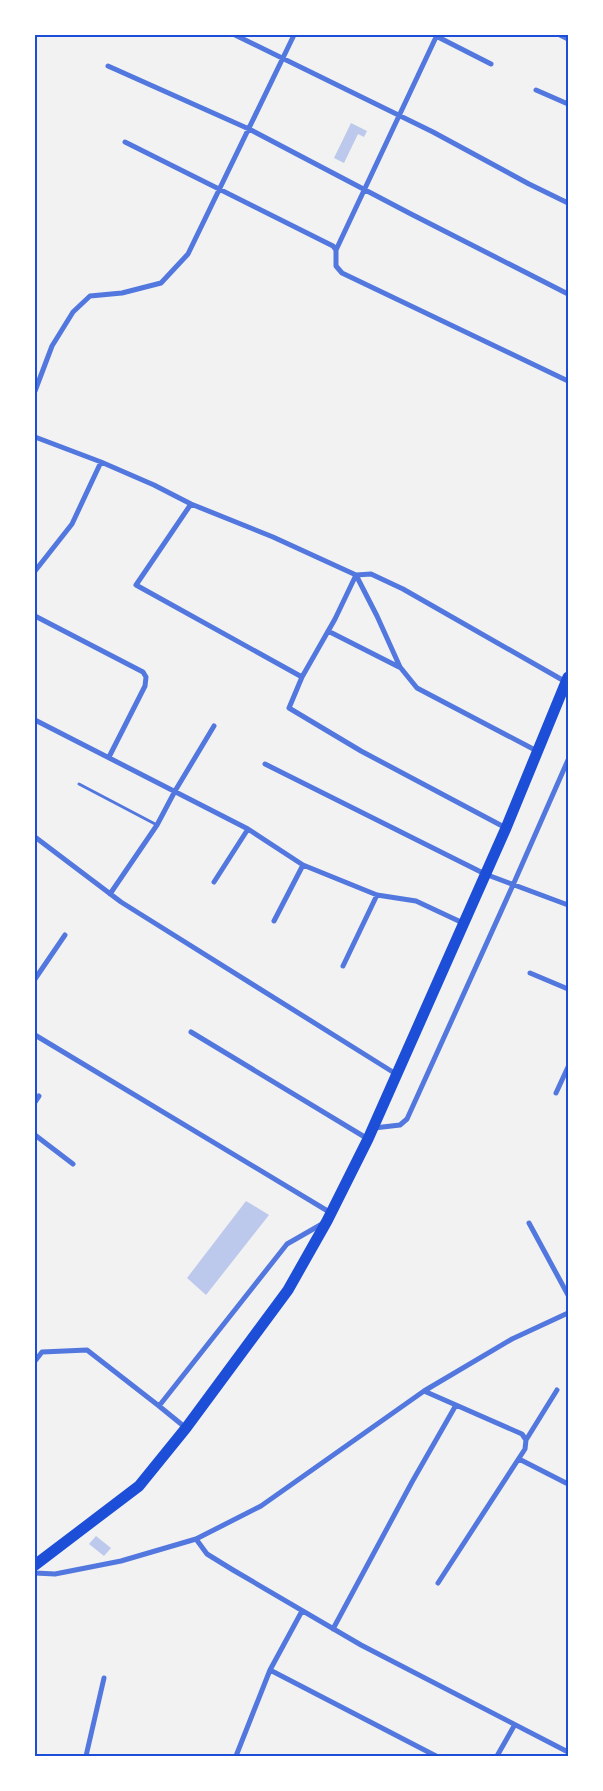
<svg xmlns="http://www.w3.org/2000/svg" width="603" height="1791" font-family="'Sofia Sans Condensed',sans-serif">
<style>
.building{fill:#bdc9ec}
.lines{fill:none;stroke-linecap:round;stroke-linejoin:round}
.service{stroke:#5277de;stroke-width:3}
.minor{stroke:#5277de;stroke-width:5}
.trunk{stroke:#1d4ed8;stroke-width:11}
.neatline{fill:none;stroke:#1d4ed8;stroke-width:2}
</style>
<rect width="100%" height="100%" fill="#f2f2f2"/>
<path class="building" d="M351 123 367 131 364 137 358 134 344 163 334 158Z
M246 1201 269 1215 206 1295 187 1278Z
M96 1536 111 1548 104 1556 89 1544Z"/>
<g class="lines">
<path class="service" d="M79 784 157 825"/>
<path class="minor" d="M235 35 433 132 529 184 568 203
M560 35 568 39
M436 36 491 64
M108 66 249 129 411 214 568 294
M536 90 568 104
M125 142 333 246 336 250V266L342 273 568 381
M336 250 437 35
M35 391 52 346 73 312 90 296 122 293 161 283 188 254 294 35
M35 437 101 462 154 485 191 504 273 537 356 575 377 616 400 667 417 688 537 751
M191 504 136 585 302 677 289 708 361 751 506 828
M35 571 72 524 101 462
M35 616 143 672 146 677 145 686 109 757
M328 631 399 667
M302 677 335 619 356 575 371 574 403 589 566 682
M35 720 248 829 303 865 274 921
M265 764 485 874 568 905
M35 837 121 902 396 1074
M303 865 377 895 416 901 463 923
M214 882 248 829
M110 894 157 825 175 791 214 726
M343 966 377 895
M530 973 568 989
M35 979 65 935
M191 1032 368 1139
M35 1035 331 1213
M556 1093 568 1067
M35 1102 39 1096
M374 1128 400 1125 407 1119 513 885 568 760
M35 1135 73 1164
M529 1223 568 1295
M35 1361 42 1352 87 1350 159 1406
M424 1391 522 1434 526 1440 525 1449 438 1583
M186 1428 159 1406 287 1244 322 1224
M526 1440 557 1390
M519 1459 568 1484
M196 1539 207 1554 233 1570 361 1645 568 1752
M35 1573 55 1574 121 1561 196 1539 261 1506 424 1391 512 1339 568 1313
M333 1629 412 1482 456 1405
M270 1670 436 1756
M86 1756 104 1678
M236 1756 270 1670 302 1611
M497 1756 514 1726"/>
<path class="trunk" d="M35 1565 139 1486 186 1428 288 1290 327 1221 368 1139 506 828 568 677"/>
</g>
<rect width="603" height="1791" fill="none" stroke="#ffffff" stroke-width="72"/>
<rect x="36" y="36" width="531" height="1719" class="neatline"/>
</svg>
